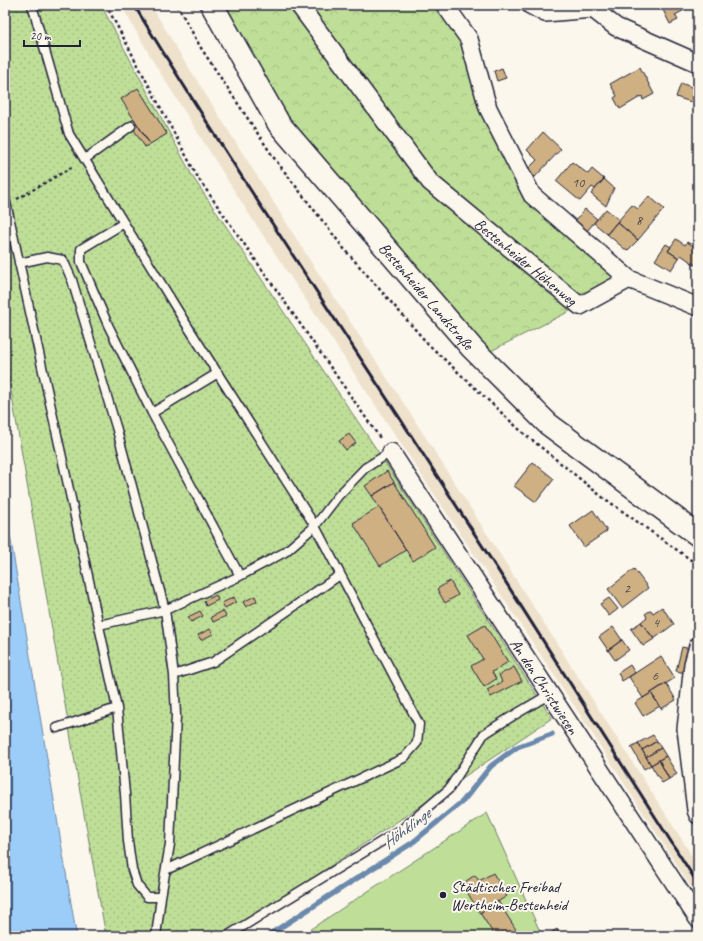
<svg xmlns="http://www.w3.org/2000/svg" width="703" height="941" font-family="Caveat,sans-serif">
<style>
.built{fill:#eee2cc}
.grass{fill:#bfdf98;stroke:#70806a}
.forest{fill:url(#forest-crowns);stroke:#70806a}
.park{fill:url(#park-dots);stroke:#70806a}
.water{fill:#9ccdf8;stroke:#6b89ac}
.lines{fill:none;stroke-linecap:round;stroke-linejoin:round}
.stream{stroke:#6b89ac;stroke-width:5.5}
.building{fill:#cfb083;stroke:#22223b}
.lane-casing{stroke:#22223b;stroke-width:11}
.street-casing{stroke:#22223b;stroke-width:20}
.secondary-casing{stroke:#22223b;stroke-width:25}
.path{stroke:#22223b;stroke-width:2.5;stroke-dasharray:3 3;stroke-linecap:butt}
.lane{stroke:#fbf7ec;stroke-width:8}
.street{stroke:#fbf7ec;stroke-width:17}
.secondary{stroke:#fbf7ec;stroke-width:22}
.rail{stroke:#22223b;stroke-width:3}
.poi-dot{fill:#22223b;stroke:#fbf7ec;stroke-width:1.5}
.labels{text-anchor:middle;stroke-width:4;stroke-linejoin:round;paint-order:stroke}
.number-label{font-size:14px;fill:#4d464d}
.street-label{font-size:16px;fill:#22223b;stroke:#fbf7ec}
.poi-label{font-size:16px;fill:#22223b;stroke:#fbf7ec;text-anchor:start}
.water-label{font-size:17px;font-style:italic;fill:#475574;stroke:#fbf7ec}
</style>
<defs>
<pattern id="forest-crowns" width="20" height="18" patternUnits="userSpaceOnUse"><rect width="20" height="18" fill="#bfdf98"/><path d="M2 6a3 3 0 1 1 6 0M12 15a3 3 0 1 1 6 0" fill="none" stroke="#a4bf84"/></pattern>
<pattern id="park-dots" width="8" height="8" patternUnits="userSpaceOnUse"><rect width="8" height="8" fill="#bfdf98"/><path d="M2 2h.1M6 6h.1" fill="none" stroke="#a4bf84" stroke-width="1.8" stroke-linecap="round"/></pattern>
</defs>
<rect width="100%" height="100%" fill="#fbf7ec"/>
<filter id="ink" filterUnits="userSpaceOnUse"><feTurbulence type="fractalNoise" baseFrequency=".025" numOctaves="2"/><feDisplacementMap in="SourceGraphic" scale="8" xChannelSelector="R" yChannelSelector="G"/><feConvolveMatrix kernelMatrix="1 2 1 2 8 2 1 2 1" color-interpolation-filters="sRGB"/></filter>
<g filter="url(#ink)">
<path class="built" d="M121 5H151L179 52 311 262 410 413 698 865V898L575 707 247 211 156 66Z"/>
<path class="grass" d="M487 813 542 936H300Z"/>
<path class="forest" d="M212 5H446L488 106 532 195 629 279 580 306 481 356 279 124Z"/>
<path class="park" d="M5 5H101L194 179 375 447 552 718 226 936H106L82 803 5 356Z"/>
<path class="water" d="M5 505 75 927 77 936H5Z"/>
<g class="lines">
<path class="stream" d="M267 936 412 843 463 801 491 766 517 747 552 734"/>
</g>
<path class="building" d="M655 5H694L675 15 678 20 670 24 662 8 658 10Z
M640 67 654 94 643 100 642 96 620 109 614 98 617 96 610 84Z
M502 68 506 78 497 81 494 71Z
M681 83 696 89 691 102 676 97Z
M138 88 167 134 150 144 121 99Z
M134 119 150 144 145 147 129 122Z
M543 132 561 149 535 177 527 170 537 160 527 150Z
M572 162 588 174 592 169 604 179 595 189 592 187 580 201 556 181Z
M604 179 614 188 606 206 591 194Z
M649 196 664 209 638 240 617 222 632 205 638 209Z
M585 209 597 219 587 231 575 221Z
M606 209 619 220 607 234 594 223Z
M617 222 638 240 627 251 607 234Z
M676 239 685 245 687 242 697 248 698 247V267L681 255 679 258 668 251Z
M666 244 671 247 668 251 679 258 671 270 655 260Z
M349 434 356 443 346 450 339 441Z
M533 462 554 479 536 502 514 486Z
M387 471 394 482 372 496 365 486Z
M394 482 435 547 413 561 372 496Z
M379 507 406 550 380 566 353 523Z
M593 510 607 531 584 547 570 526Z
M634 569 648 588 622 608 608 589Z
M450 581 458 595 445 603 437 589Z
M216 595 218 600 206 606 204 601Z
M255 596 257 601 246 607 243 602Z
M234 597 236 602 225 608 222 603Z
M609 598 618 609 609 616 600 604Z
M662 607 674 624 654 639 641 622 647 617 645 614 651 610 653 613Z
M200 611 203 616 191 622 188 617Z
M223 611 226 616 213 622 211 617Z
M641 622 654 639 643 646 631 629Z
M485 625 508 662 492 672 496 679 484 687 471 666 483 659 468 635Z
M613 627 622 640 608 650 599 637Z
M210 629 213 634 201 640 198 635Z
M622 640 629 650 615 660 608 650Z
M682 647 691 649 685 673 676 671Z
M661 656 675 678 643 698 629 677Z
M630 665 635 673 622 681 618 673Z
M514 667 522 681 491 697 487 690 502 682 499 675Z
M666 683 676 700 661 709 651 693Z
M651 693 660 706 643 716 635 703Z
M653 735 657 741 642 750 638 743Z
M657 741 661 748 646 757 642 750Z
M638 743 651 765 644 769 631 747Z
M661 748 666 756 651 765 646 757Z
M666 756 677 774 669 779 659 760Z
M659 760 669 779 662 783 651 765Z
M493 873 507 896 480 913 462 884 475 875 479 881Z
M498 901 520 936H495L480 913Z
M557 929 561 936H546Z"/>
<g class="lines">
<g class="lane-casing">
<path id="lane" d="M32 5 69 134 183 319 315 526 419 724 417 743 404 758 166 870
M85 159 131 126
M5 198 117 708 125 794 128 841 132 870 137 885 147 897H161L170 844 176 716 174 675 165 610 117 430 72 280 63 260 47 257 19 263
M124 223 81 249V262L108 325 152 413 240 576
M152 413 218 373
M99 625 165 610 240 576 285 552 315 526 338 496 365 468 391 452
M174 675 213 662 340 575
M57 728 117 708
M156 936 161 897
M227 936 402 829 449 789 484 734 511 717 550 694"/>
</g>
<g class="street-casing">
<g id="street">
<path id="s1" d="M299 5 430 182 580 306 629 279 532 195 488 108 469 39 445 5"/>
<path d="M530 5 545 13 593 9 597 5"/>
<path d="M593 9 616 27 698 63"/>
<path d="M629 279 698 307"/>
<path id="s2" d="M391 452 698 919"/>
<path d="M698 646 693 664 686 729 696 810 698 815"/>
</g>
</g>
<g class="secondary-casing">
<g id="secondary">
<path id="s3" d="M212 5 279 124 472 348 548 424 698 535"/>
</g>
</g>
<path class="path" d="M106 5 198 178 380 438
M177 5 201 48 274 158 345 250 428 344 521 431 601 496 698 565
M17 199 74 166"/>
<use href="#lane" class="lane"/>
<use href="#street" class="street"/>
<use href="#secondary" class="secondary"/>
<path class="rail" d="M134 5C220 146 311 283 401 420 501 574 600 729 698 884"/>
</g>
</g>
<circle class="poi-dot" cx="443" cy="895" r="4"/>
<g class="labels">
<g class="number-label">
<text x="578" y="187">10</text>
<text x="639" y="225">8</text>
<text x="627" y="593">2</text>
<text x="656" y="627">4</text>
<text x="655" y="680">6</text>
</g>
<g class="street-label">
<text dy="6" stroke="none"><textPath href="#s1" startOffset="345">Bestenheider Höhenweg</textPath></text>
<text dy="6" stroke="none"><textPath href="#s3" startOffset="363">Bestenheider Landstraße</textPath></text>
<text dy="6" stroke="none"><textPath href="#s2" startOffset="280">An den Christwiesen</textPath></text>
</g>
<g class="poi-label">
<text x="451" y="892">Städtisches Freibad<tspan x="451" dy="18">Wertheim-Bestenheid</tspan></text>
</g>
<g class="water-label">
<text transform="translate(406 828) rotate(-37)" y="6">Höhklinge</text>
</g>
</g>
<rect width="703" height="941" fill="none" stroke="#fbf7ec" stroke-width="20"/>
<rect x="10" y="10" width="683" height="921" fill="none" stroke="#22223b" stroke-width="1.5" filter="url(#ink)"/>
<path d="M24 40v6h56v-6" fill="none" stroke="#22223b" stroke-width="2"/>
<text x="30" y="40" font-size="12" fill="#22223b" stroke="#fbf7ec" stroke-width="3" paint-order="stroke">20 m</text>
</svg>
